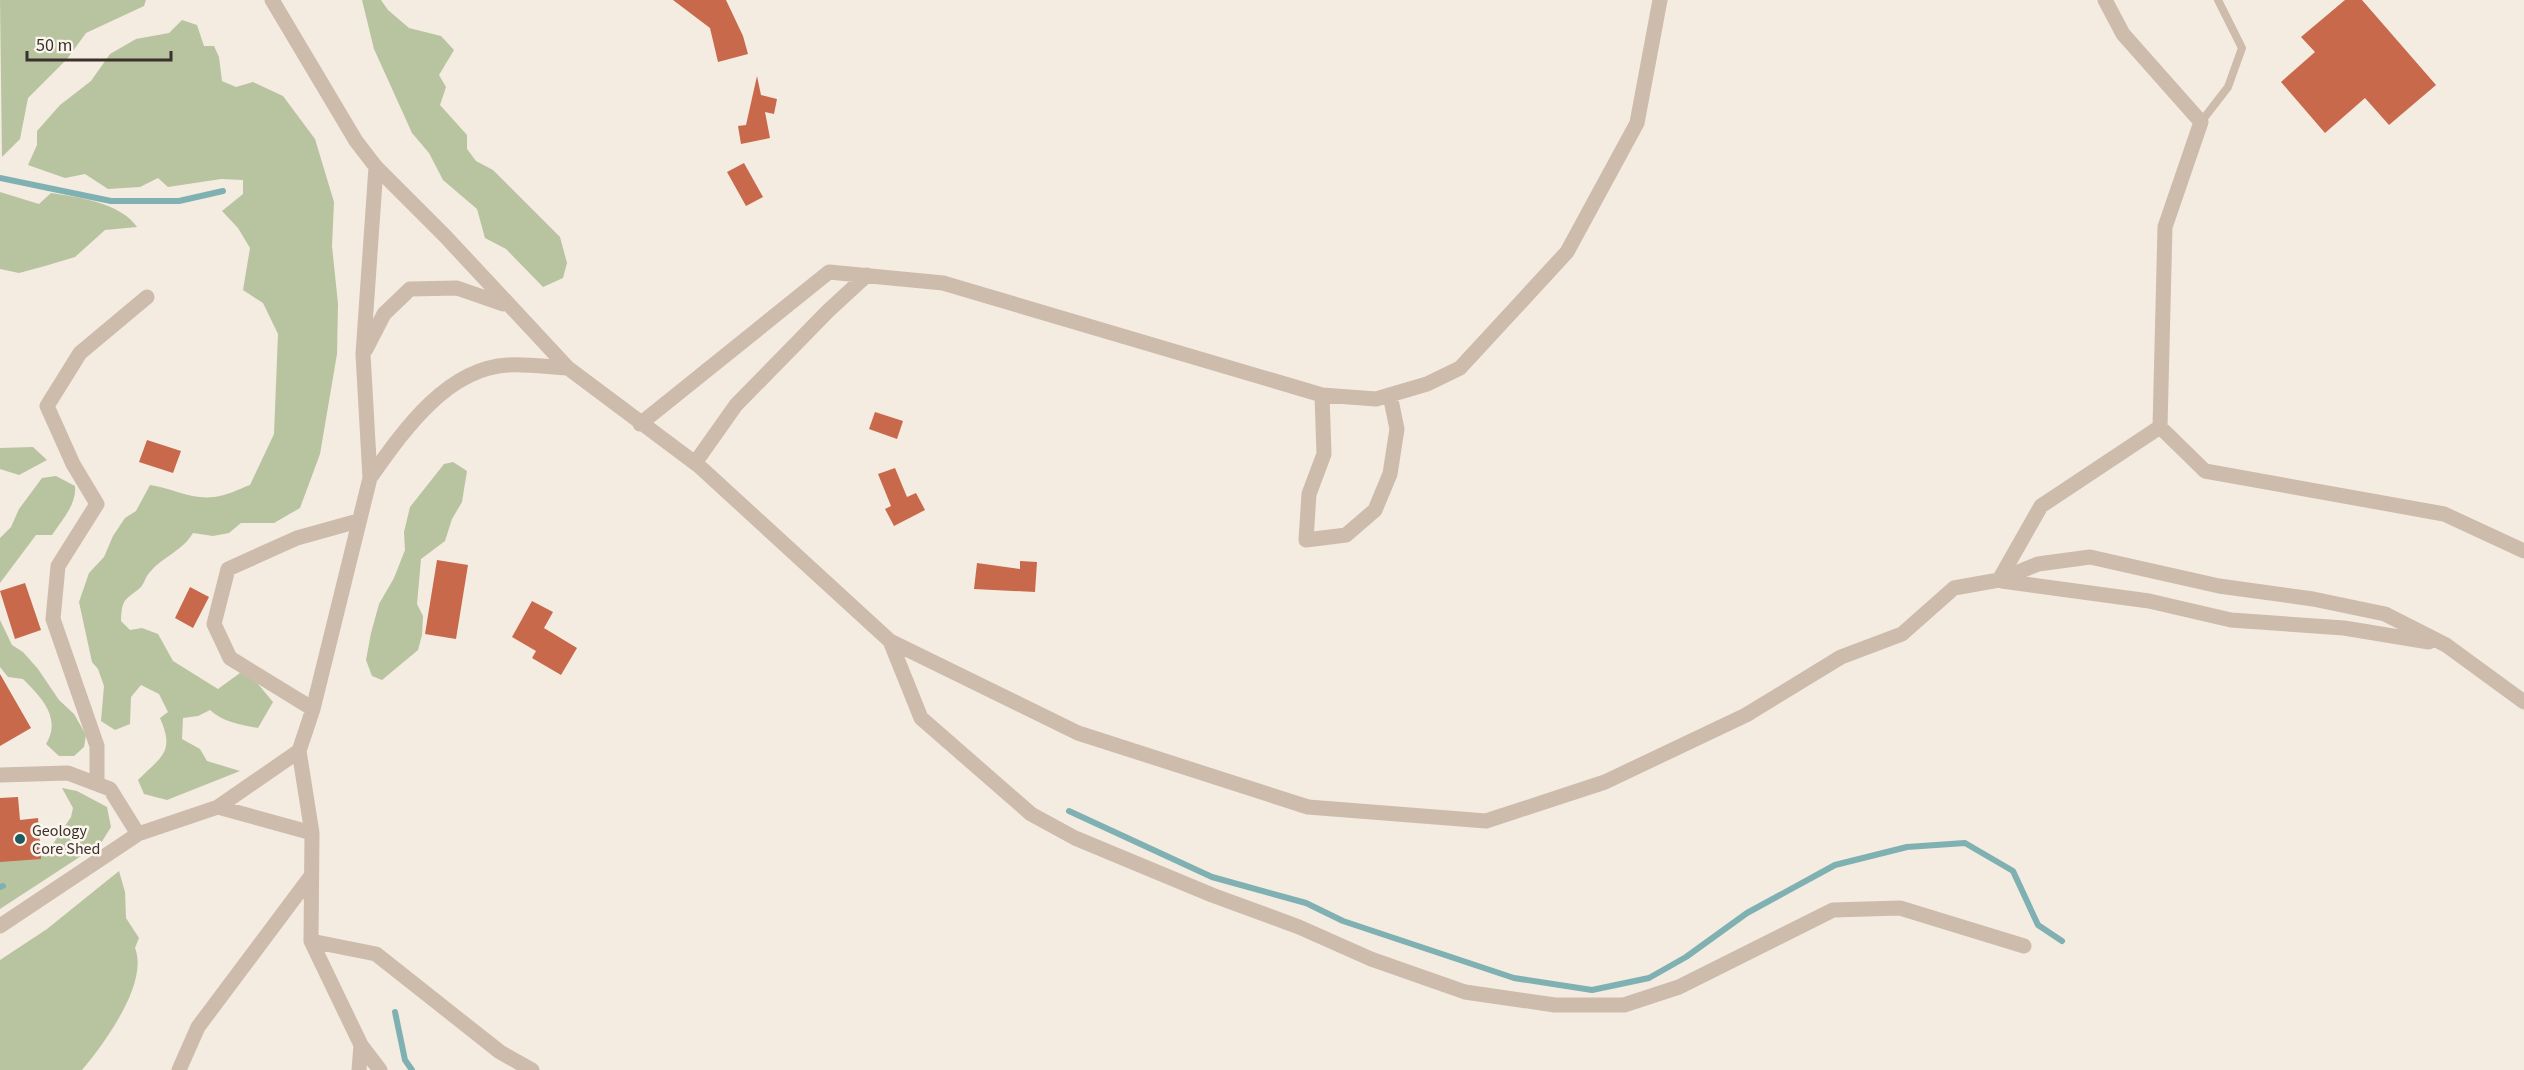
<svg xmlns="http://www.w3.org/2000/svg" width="2524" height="1070" font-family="'Source Sans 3',sans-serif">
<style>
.green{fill:#b8c4a0}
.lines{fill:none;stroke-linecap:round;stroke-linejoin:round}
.stream{stroke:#7fb0b2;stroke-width:6}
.building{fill:#c8694b}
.lane{stroke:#cdbbac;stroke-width:8}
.street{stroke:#cdbbac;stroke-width:15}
.poi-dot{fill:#1f5a5e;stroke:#fbf5ee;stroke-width:2}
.labels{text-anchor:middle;stroke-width:5;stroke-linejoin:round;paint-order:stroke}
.poi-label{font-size:16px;fill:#3b302b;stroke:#fbf5ee;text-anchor:start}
</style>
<rect width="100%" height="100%" fill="#f4ebe1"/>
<path class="green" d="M0 0H146L144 6 86 33 67 59 28 98 20 139 2 157Z
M362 0H381L388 10 409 28 441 36 454 50 439 75 446 87 440 105 467 135V149L476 161 493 170 560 237 567 263 563 278 543 287 506 249 485 238 477 209 443 180 429 153 412 133 374 49Z
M182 20 197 25 204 46H214L219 57 222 81 236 87 253 82 283 96 315 139 334 202 332 246 338 304 337 354 320 454 300 508 274 523H241L229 533 213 536 193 533C182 551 164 556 151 571 146 575 145 582 141 587 125 601 122 597 121 621L130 630 142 628 158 634 173 661 218 689 240 673 253 678 273 702 258 728C241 725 223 722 210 710L198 716 183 718 182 739 200 749 207 761 240 771 167 800 144 794 138 780C162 756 175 752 160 718L168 712 159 694 141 685 131 697 130 724 115 730 101 721 104 686 98 669 92 662 79 602 89 573 104 557 113 536 125 518 136 511 150 485C171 488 192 500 214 497 226 496 239 489 250 485L274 434 278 334 263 303 243 290 250 248 238 228 222 211 243 194V180L221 179 168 187 158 178 140 187 108 189 85 174 65 178 28 165 37 145V131L60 105 91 81 110 54 136 39 169 33Z
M0 192 39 204 51 193C78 197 121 203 137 227L105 230 75 257 45 266 19 273 0 269Z
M33 447 47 460 19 475 0 469V448Z
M453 462 467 471 462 502 452 519 445 541 421 559 417 604 423 616 422 635 418 650 382 680 372 676 366 660 371 633 379 604 394 578 405 550 404 532 410 507 444 464Z
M56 476 75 486C77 504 62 520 52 535H36L0 583V538L11 527 19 509 42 478Z
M0 620 12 645 23 652 38 669 59 700 74 714 86 735 84 747 74 756H59L46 744C62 718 41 697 23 679L8 677 0 667Z
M62 788 77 791 107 807 111 827 101 843 0 909V857L45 856 71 817 73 808Z
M119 871 125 892 126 918 139 938 135 948C149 983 104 1044 82 1070H0V960L47 929Z"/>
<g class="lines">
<path class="stream" d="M0 178 111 201H179L223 191
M1069 811 1212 877 1306 903 1343 921 1514 978 1592 990 1649 978 1686 957 1747 913 1835 865 1907 847 1965 843 2013 871 2038 925 2062 941
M0 887 3 886
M395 1012 405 1060 412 1070"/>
</g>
<path class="building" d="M673 0H726L743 36 748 54 718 62 710 28Z
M2345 0H2362L2436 85 2389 125 2365 98 2325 133 2281 82 2315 52 2301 37Z
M757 76 761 95 777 99 774 114 765 112 770 138 741 144 738 126 746 125Z
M744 163 763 197 746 206 727 172Z
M875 412 903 421 897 439 869 429Z
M147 440 181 451 173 473 139 462Z
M895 468 907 497 916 493 925 510 894 526 885 509 891 506 878 474Z
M437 560 468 565 456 639 425 634Z
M1020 561 1037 562 1035 592 974 589 977 563 1020 569Z
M25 583 41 630 15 639 0 591Z
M190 587 209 597 193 628 175 618Z
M532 601 553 612 544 628 577 648 561 675 532 658 536 651 512 637Z
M0 674 31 728 0 746Z
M18 797 20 820 38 818 41 859 0 862V798Z"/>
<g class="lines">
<path class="lane" d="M2201 122 2228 87 2242 48 2218 0"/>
<path class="street" d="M272 0 356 141 376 167 445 236 568 368 699 466 890 641 1078 733 1308 807 1486 821 1605 782 1746 715 1841 657 1902 634 1954 588 1999 580 2038 564 2090 557 2219 586 2313 599 2385 614 2446 645 2524 702
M2105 0 2123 34 2201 122 2165 227 2160 427
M376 167 363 354 370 478 313 709 299 751 312 833 311 941 361 1045 380 1070
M366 349 384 314 410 289 457 288 503 304
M1322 395 1324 454 1309 494 1306 540 1346 535 1375 510 1390 474 1397 429 1390 395
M640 424 829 272 943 283 1322 395 1376 399 1427 384 1460 368 1567 252 1637 123 1660 0
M695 463 736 405 828 311 867 275
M370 478C402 433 446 368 508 365 528 364 548 367 568 368
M1999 580 2041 506 2160 427 2205 471 2444 514 2524 551
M2002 581 2149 601 2231 620 2344 628 2429 642
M890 641 921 718 1031 814 1075 838 1212 895 1299 927 1371 959 1465 992 1555 1005H1624L1679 987 1833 910 1900 908 2024 946
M313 709 230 658 214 624 228 569 297 538 358 521
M0 775 68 773 110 789 138 834
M97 784V746L53 619 58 566 97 504 73 464 47 406 80 353 147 297
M218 807 312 833
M0 926 138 834 218 807 299 751
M311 941 376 954 500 1052 532 1070
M179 1070 198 1027 311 876
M359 1070 361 1045"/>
</g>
<circle class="poi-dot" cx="20" cy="839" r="6"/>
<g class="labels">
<g class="poi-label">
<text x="32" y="836">Geology<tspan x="32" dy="18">Core Shed</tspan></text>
</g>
</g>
<path d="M27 51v9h144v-9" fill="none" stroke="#3b302b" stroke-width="3"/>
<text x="36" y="51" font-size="18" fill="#3b302b" stroke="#fbf5ee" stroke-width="4.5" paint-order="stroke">50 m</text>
</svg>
